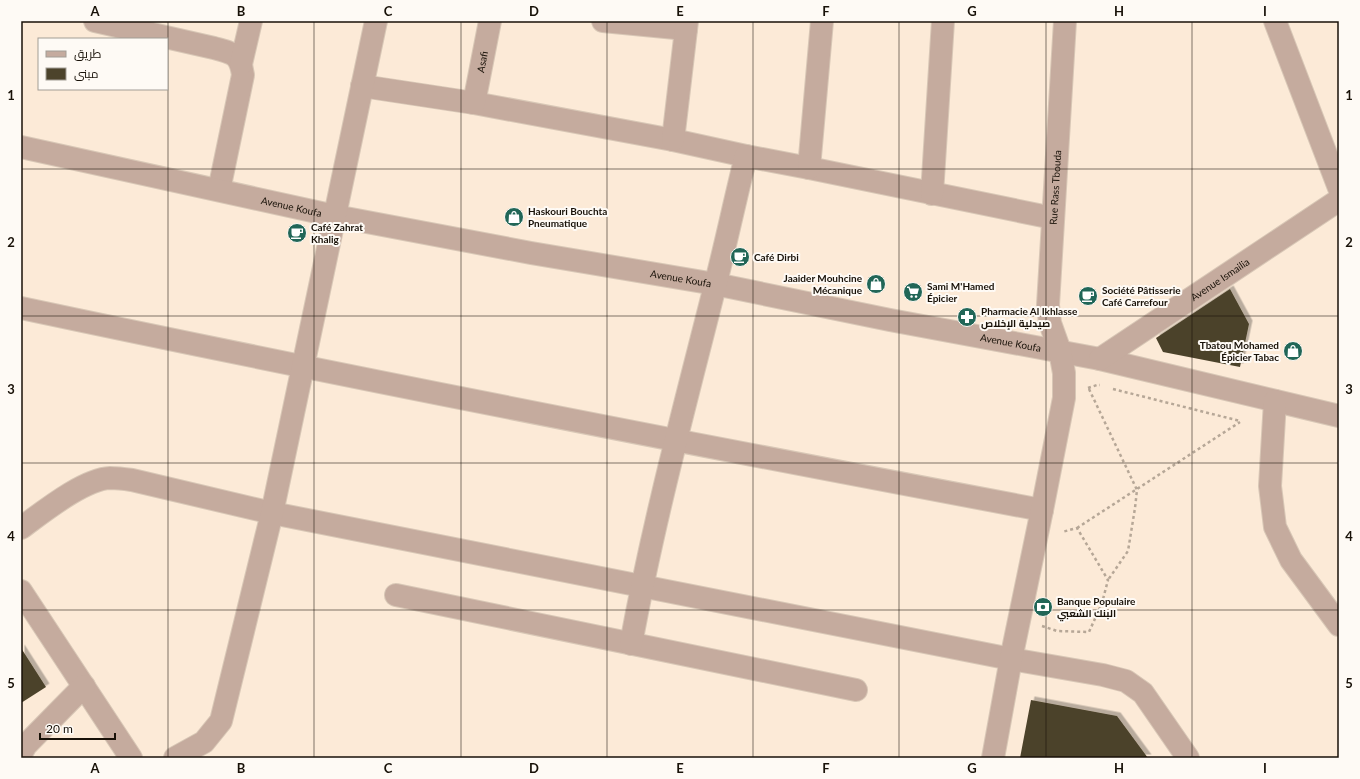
<svg xmlns="http://www.w3.org/2000/svg" width="1360" height="779" font-family="Lato,Cairo,sans-serif">
<style>
.building{fill:#4c432b;filter:url(#shadow)}
.lines{fill:none;stroke-linecap:round;stroke-linejoin:round}
.minor-casing{stroke:#d8c7b6;stroke-width:24}
.path{stroke:#b6a797;stroke-width:2.5;stroke-dasharray:3 3;stroke-linecap:butt}
.minor{stroke:#c5ab9e;stroke-width:22}
.grid{fill:none;stroke:#181108;stroke-width:1;stroke-opacity:0.55}
.labels{text-anchor:middle;stroke-width:4;stroke-linejoin:round;paint-order:stroke}
.street-label{font-size:10px;fill:#181108;stroke:#fefaf5}
.poi-label{font-size:10px;font-weight:bold;fill:#181108;stroke:#fefaf5;text-anchor:start}
.neatline{fill:none;stroke:#181108;stroke-width:1.5}
.grid-label{font-size:13px;text-anchor:middle;font-weight:bold;fill:#181108}
</style>
<defs>
<filter id="shadow"><feDropShadow dx="3.5" dy="-3.5" stdDeviation="0" flood-color="#0004"/></filter>
</defs>
<rect width="100%" height="100%" fill="#fcead7"/>
<path class="building" d="M1230 289 1249 324 1240 367 1163 352 1156 338Z
M21 648 46 687 21 703Z
M1031 700 1117 716 1148 758H1020Z"/>
<g class="lines">
<g class="minor-casing">
<g id="minor">
<path d="M95 21 214 48C233 53 240 54 243 75L219 190"/>
<path d="M603 21 686 29"/>
<path d="M1275 21 1339 188"/>
<path d="M241 64 251 21"/>
<path d="M362 86 474 103 673 140 746 156 809 168 1053 218"/>
<path id="s1" d="M474 103 490 21"/>
<path d="M673 140 687 21"/>
<path id="s2" d="M21 147 335 216 531 253 715 284 890 320 1100 359 1339 416"/>
<path d="M809 168 822 21"/>
<path d="M932 194 943 21"/>
<path d="M21 308C360 380 701 446 1042 510"/>
<path id="s3" d="M1100 359 1339 200"/>
<path d="M1275 401 1270 486 1275 527 1291 560 1339 625"/>
<path d="M21 528C43 512 84 479 110 478 118 478 125 479 132 480L272 513 1011 659 1103 675 1126 681 1143 693 1188 758"/>
<path d="M21 591 131 758"/>
<path d="M396 595 856 690"/>
<path d="M631 644C653 523 685 405 715 286 726 243 735 200 746 156"/>
<path d="M21 754 26 745 84 686"/>
<path d="M175 758 204 742 221 721 272 513 376 21"/>
<path id="s4" d="M993 758 1011 659 1042 510 1064 398V373L1060 351 1050 323 1048 305 1065 21"/>
</g>
</g>
<path class="path" d="M1088 388 1097 385H1100
M1089 389 1137 490 1135 508 1128 551 1108 580
M1113 389 1240 421
M1077 528 1240 422
M1042 626 1057 631 1089 632 1102 603 1108 580 1077 528 1062 532"/>
<use href="#minor" class="minor"/>
</g>
<path class="grid" d="M168 21V758M314 21V758M461 21V758M607 21V758M753 21V758M899 21V758M1046 21V758M1192 21V758M21 169H1339M21 316H1339M21 463H1339M21 610H1339"/>
<defs>
<g id="shop-disc" transform="scale(1)"><circle r="9.5" fill="#216657" stroke="#fefaf5"/><path d="M-5-2.5h2.3a2.7 3.5 0 0 1 5.4 0H5L5.5 6h-11ZM-1.5-2.5h3a1.5 2.3 0 0 0-3 0Z" fill="#fff"/></g>
<g id="cafe-disc" transform="scale(1)"><circle r="9.5" fill="#216657" stroke="#fefaf5"/><path d="M-5.5-4.5H6V0H3Q3 3.5 0 3.5H-2.5Q-5.5 3.5-5.5 0ZM3-3.2v2h1.7v-2ZM-6 4.5H4V6H-6Z" fill="#fff"/></g>
<g id="supermarket-disc" transform="scale(1)"><circle r="9.5" fill="#216657" stroke="#fefaf5"/><path d="M-6-5.5h2.5l.6 2H6L4.5 2H-2.5L-4.4-4H-6ZM-1.5 3.2a1.3 1.3 0 1 0 .1 0ZM3 3.2a1.3 1.3 0 1 0 .1 0Z" fill="#fff"/></g>
<g id="pharmacy-disc" transform="scale(1)"><circle r="9.5" fill="#216657" stroke="#fefaf5"/><path d="M-2-6h4v4h4v4h-4v4h-4v-4h-4v-4h4Z" fill="#fff"/></g>
<g id="bank-disc" transform="scale(1)"><circle r="9.5" fill="#216657" stroke="#fefaf5"/><path d="M-6-4H6V4H-6ZM0-2.3a2.3 2.3 0 1 0 0 4.6a2.3 2.3 0 1 0 0-4.6Z" fill="#fff"/></g>
</defs>
<g fill-rule="evenodd">
<use href="#shop-disc" x="514" y="217"/>
<use href="#cafe-disc" x="297" y="233"/>
<use href="#cafe-disc" x="740" y="257"/>
<use href="#shop-disc" x="876" y="284"/>
<use href="#supermarket-disc" x="913" y="292"/>
<use href="#cafe-disc" x="1088" y="296"/>
<use href="#pharmacy-disc" x="967" y="317"/>
<use href="#shop-disc" x="1293" y="351"/>
<use href="#bank-disc" x="1043" y="607"/>
</g>
<g class="labels">
<g class="street-label">
<text dy="4" stroke="none"><textPath href="#s1" startOffset="42">Asafi</textPath></text>
<text dy="4" stroke="none"><textPath href="#s4" startOffset="580">Rue Rass Tbouda</textPath></text>
<text dy="4" stroke="none"><textPath href="#s2" startOffset="277">Avenue Koufa</textPath></text>
<text dy="4" stroke="none"><textPath href="#s2" startOffset="673">Avenue Koufa</textPath></text>
<text dy="4" stroke="none"><textPath href="#s3" startOffset="144">Avenue Ismailia</textPath></text>
<text dy="4" stroke="none"><textPath href="#s2" startOffset="1009">Avenue Koufa</textPath></text>
</g>
<g class="poi-label">
<text x="528" y="215">Haskouri Bouchta<tspan x="528" dy="12">Pneumatique</tspan></text>
<text x="311" y="231">Café Zahrat<tspan x="311" dy="12">Khalig</tspan></text>
<text x="754" y="261">Café Dirbi</text>
<text x="862" y="282" text-anchor="end">Jaaider Mouhcine<tspan x="862" dy="12">Mécanique</tspan></text>
<text x="927" y="290">Sami M'Hamed<tspan x="927" dy="12">Épicier</tspan></text>
<text x="1102" y="294">Société Pâtisserie<tspan x="1102" dy="12">Café Carrefour</tspan></text>
<text x="981" y="315">Pharmacie Al Ikhlasse<tspan x="981" dy="12">صيدلية الإخلاص</tspan></text>
<text x="1279" y="349" text-anchor="end">Tbatou Mohamed<tspan x="1279" dy="12">Épicier Tabac</tspan></text>
<text x="1057" y="605">Banque Populaire<tspan x="1057" dy="12">البنك الشعبي</tspan></text>
</g>
</g>
<rect width="1360" height="779" fill="none" stroke="#fefaf5" stroke-width="44"/>
<rect x="38" y="38" width="130" height="52" fill="#fefaf5" stroke="#a29d96"/>
<rect x="46" y="51" width="20" height="6" fill="#c5ab9e" stroke="#a29d96"/>
<text x="74" y="58" font-size="12" fill="#181108">طريق</text>
<rect x="46" y="68" width="20" height="12" fill="#4c432b" stroke="#a29d96"/>
<text x="74" y="78" font-size="12" fill="#181108">مبنى</text>
<path d="M40 733v6h75v-6" fill="none" stroke="#181108" stroke-width="2"/>
<text x="46" y="733" font-size="12" fill="#181108" stroke="#fefaf5" stroke-width="3" paint-order="stroke">20 m</text>
<rect x="22" y="22" width="1316" height="735" class="neatline"/>
<g class="grid-label">
<text x="95" y="16">A</text>
<text x="241" y="16">B</text>
<text x="388" y="16">C</text>
<text x="534" y="16">D</text>
<text x="680" y="16">E</text>
<text x="826" y="16">F</text>
<text x="972" y="16">G</text>
<text x="1119" y="16">H</text>
<text x="1265" y="16">I</text>
<text x="11" y="100">1</text>
<text x="1349" y="100">1</text>
<text x="11" y="247">2</text>
<text x="1349" y="247">2</text>
<text x="11" y="394">3</text>
<text x="1349" y="394">3</text>
<text x="11" y="541">4</text>
<text x="1349" y="541">4</text>
<text x="11" y="688">5</text>
<text x="1349" y="688">5</text>
<text x="95" y="773">A</text>
<text x="241" y="773">B</text>
<text x="388" y="773">C</text>
<text x="534" y="773">D</text>
<text x="680" y="773">E</text>
<text x="826" y="773">F</text>
<text x="972" y="773">G</text>
<text x="1119" y="773">H</text>
<text x="1265" y="773">I</text>
</g>
</svg>
